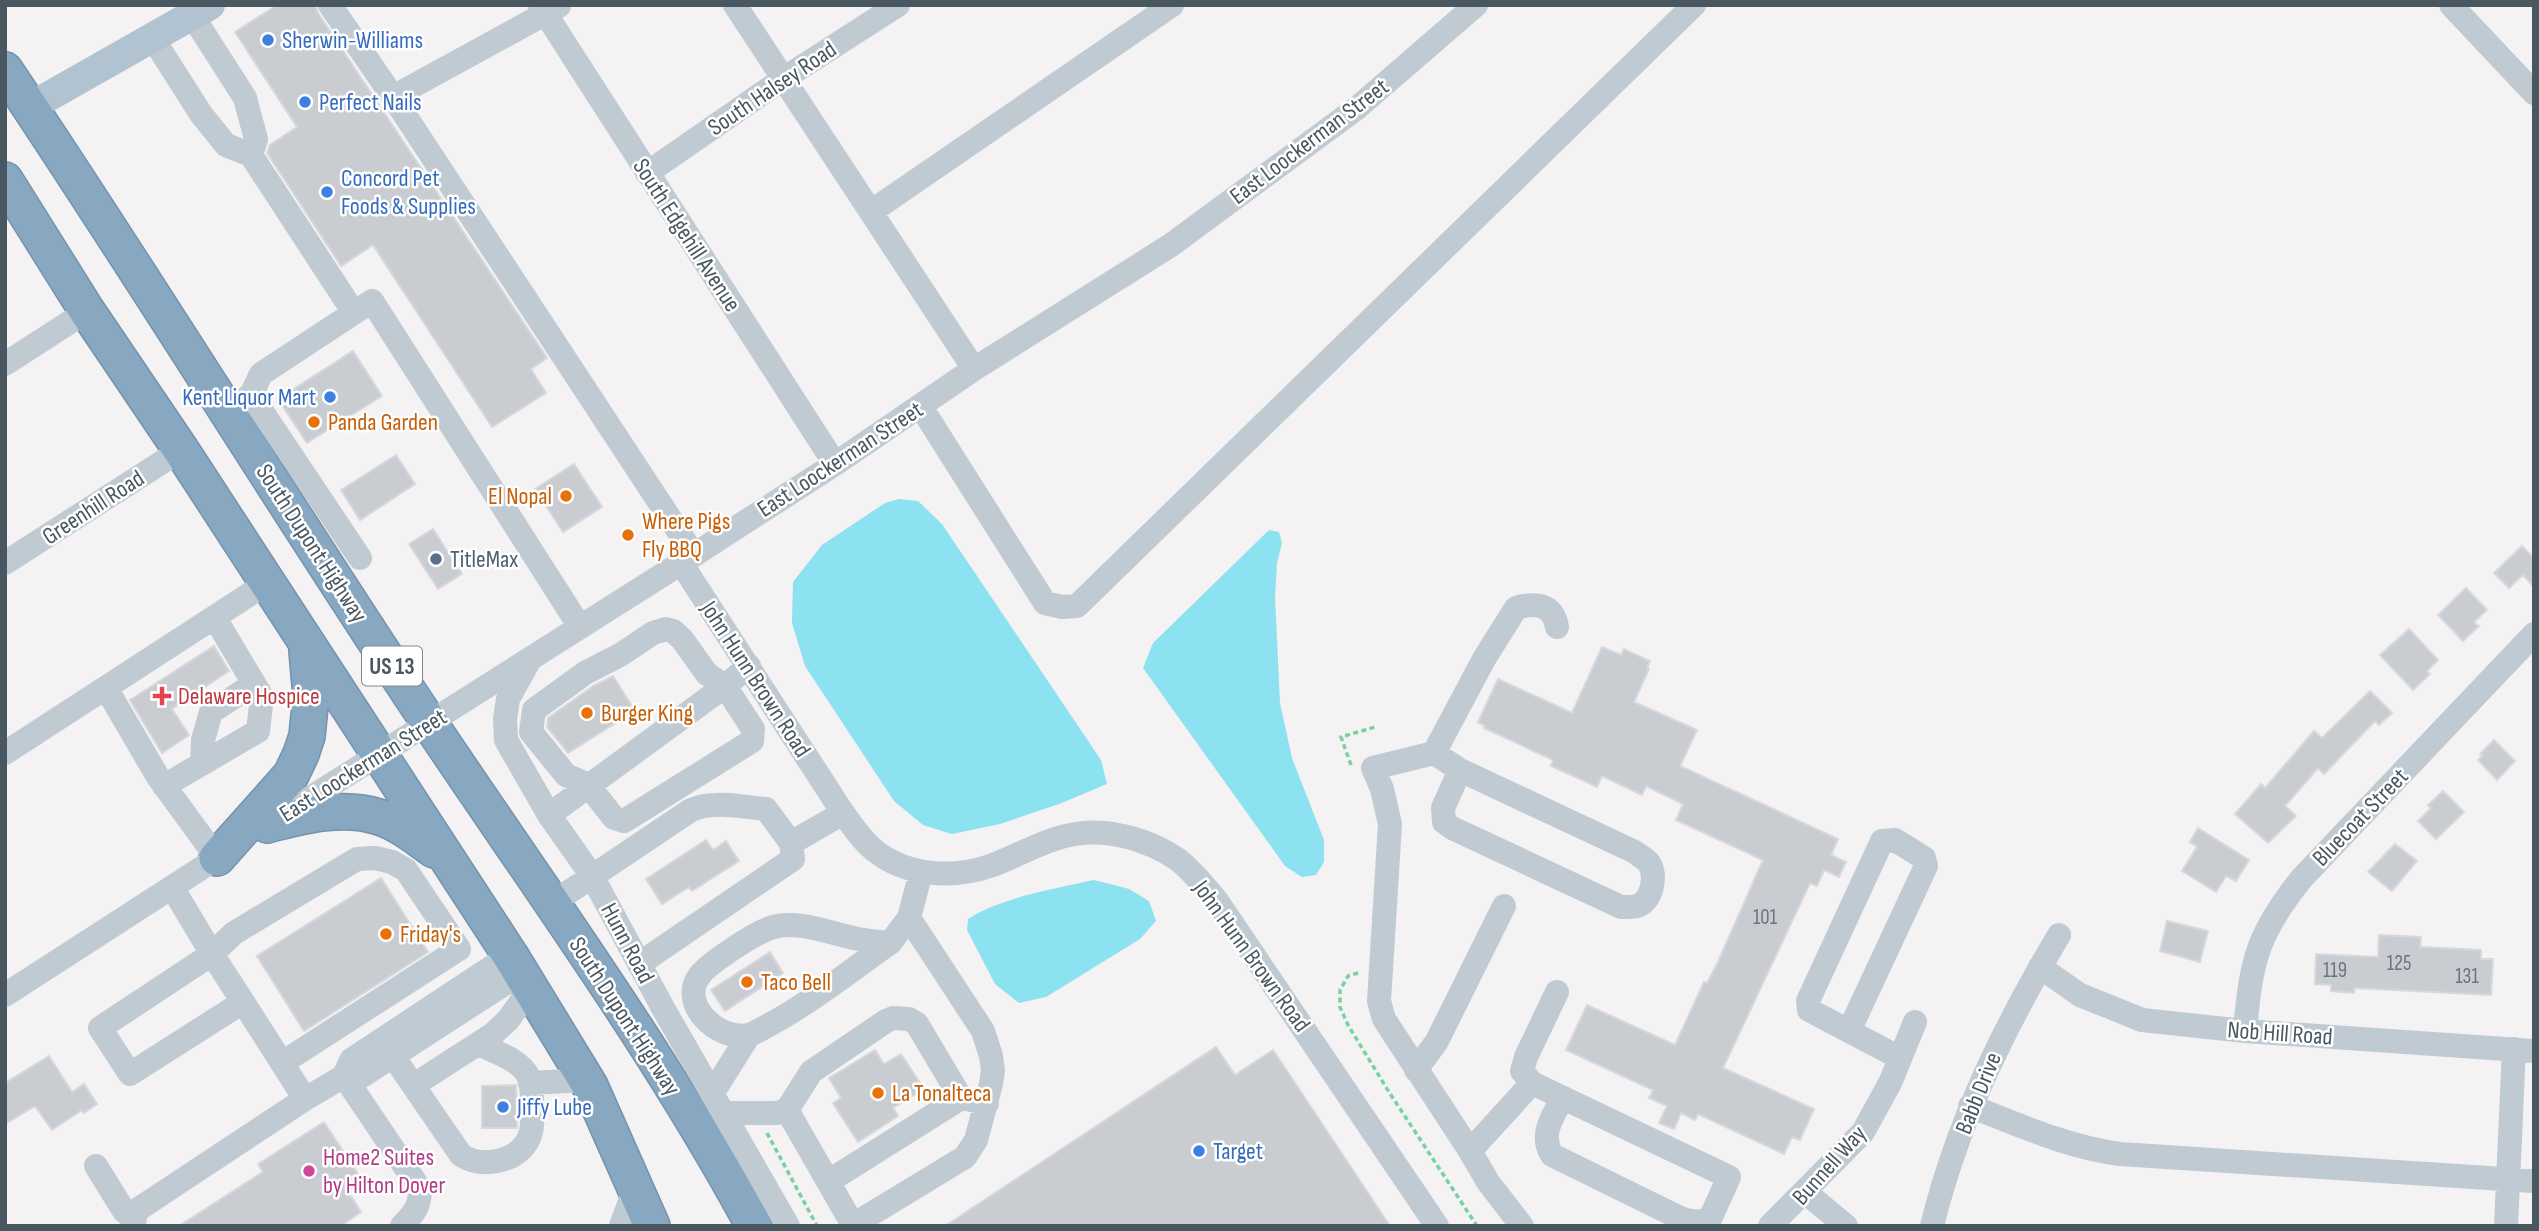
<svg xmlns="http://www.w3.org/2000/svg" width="2539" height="1231" font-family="'Sofia Sans Condensed',sans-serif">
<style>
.water{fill:#8ce2f0}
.building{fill:#c9cdd2;stroke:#d6d8dd;stroke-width:2}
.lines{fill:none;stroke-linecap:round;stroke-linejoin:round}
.highway-casing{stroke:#7393ae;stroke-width:38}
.path{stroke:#76d29f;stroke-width:3.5;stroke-dasharray:5 3.5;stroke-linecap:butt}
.minor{stroke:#bfcad2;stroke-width:24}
.major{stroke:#b1c3d1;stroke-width:30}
.highway{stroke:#88a8c2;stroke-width:35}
.shop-dot{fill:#3f7fe0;stroke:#fff;stroke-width:2.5}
.food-dot{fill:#e8710a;stroke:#fff;stroke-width:2.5}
.service-dot{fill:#5c6f8a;stroke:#fff;stroke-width:2.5}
.health-dot{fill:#e0444e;stroke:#fff;stroke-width:2.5}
.hotel-dot{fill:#d1479c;stroke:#fff;stroke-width:2.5}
.labels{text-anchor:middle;stroke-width:5;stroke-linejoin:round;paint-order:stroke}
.number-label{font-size:21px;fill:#69747d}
.shield{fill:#fff;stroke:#808990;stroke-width:2}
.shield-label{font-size:23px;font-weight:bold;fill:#495761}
.shop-label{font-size:24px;fill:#366cbe;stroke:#fff;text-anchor:start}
.street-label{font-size:24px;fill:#495761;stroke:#fff}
.food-label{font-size:24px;fill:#c56008;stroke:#fff;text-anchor:start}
.service-label{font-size:24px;fill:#4e5e75;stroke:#fff;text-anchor:start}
.health-label{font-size:24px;fill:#be3a42;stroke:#fff;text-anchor:start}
.hotel-label{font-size:24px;fill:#b23c85;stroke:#fff;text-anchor:start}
</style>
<rect width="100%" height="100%" fill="#f4f2f2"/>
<path class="water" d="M899 499 918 501 942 524 1101 760 1107 784 1059 804 1000 824 952 834 923 825 894 801 805 666 792 623 793 582 822 545 885 503Z
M1269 530 1279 532 1282 543 1277 563 1275 597 1280 703 1292 758 1324 840V862L1316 875 1302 877 1285 866 1143 668 1153 643Z
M1094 880 1129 889 1149 901 1156 921 1140 939 1046 997 1019 1003 995 984 967 930 968 919C999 898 1057 888 1094 880Z"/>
<path class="building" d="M277 5H315L318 13 547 358 531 369 546 393 492 427 373 245 341 266 267 153 270 145 297 127 235 32Z
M353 351 382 396 307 443 278 399Z
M396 455 415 484 360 520 341 490Z
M574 464 602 507 563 532 535 489Z
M433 529 462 574 438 589 409 544Z
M2522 546 2534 558V587L2523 575 2509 588 2494 573Z
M2466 588 2487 610 2474 622 2479 626 2463 641 2438 615Z
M2409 629 2438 660 2427 671 2430 674 2413 690 2380 655Z
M214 646 229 671 172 709 189 735 162 753 130 700Z
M1602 647 1621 655 1624 649 1650 661 1647 668 1649 669 1634 702 1697 730 1680 766 1838 839 1831 855 1846 862 1839 877 1824 870 1817 886 1810 883 1723 1068 1814 1109 1800 1140 1792 1137 1784 1154 1698 1114 1695 1120 1681 1113 1674 1129 1659 1123 1667 1106 1649 1098 1653 1090 1566 1050 1587 1005 1675 1045 1704 982 1707 983 1717 964 1763 860 1676 820 1683 804 1646 786 1642 795 1602 776 1597 787 1551 766 1553 760 1484 728 1485 726 1478 722 1498 679 1572 713Z
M613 676 635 711 568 753 547 727 548 718 593 686Z
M2370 691 2392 713 2379 725 2375 721 2324 774 2318 768 2285 806 2296 816 2268 843 2235 814 2261 784 2265 788 2314 731 2322 738Z
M2494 740 2515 761 2497 780 2478 760 2482 756 2480 754Z
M2443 791 2464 812 2436 839 2418 821 2431 808 2428 805Z
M2198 828 2249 860 2236 881 2226 876 2216 892 2182 871 2197 847 2190 842Z
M706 840 713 850 726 841 739 861 692 891 689 887 662 904 646 879Z
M2395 844 2417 861 2392 891 2368 872Z
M381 878 428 952 304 1031 257 956Z
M2167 921 2208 931 2200 962 2160 951Z
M2379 935 2421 937 2420 947 2481 950V959H2493L2491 995 2354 988V993L2331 991V985L2315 984 2316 954 2378 957Z
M770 952 783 973 725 1011 711 990Z
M1216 1047 1235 1075 1273 1050 1390 1226H945Z
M875 1050 884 1064 901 1054 924 1089 893 1108 898 1116 858 1142 833 1103 841 1098 829 1078Z
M49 1056 72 1092 84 1084 97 1104 84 1113 82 1110 52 1130 35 1106 5 1124V1083Z
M516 1085 517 1128H482V1086Z
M324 1122 364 1183 349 1193 361 1212 341 1226H179L263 1172 258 1164Z"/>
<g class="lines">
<g class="highway-casing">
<path id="highway" d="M5 70C144 277 274 489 412 697 528 872 654 1041 754 1226
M5 180 87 311 181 450 510 955 590 1086 652 1226
M267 825C302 816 343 805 379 817 399 823 417 838 434 850
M217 858 291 775 301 754 307 736 311 696 307 651"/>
</g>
<path class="path" d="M1351 765 1341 737 1375 727
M1358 973 1348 976 1340 990V1007L1348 1025 1389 1092 1477 1226
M767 1133 817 1226"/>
<path class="minor" d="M330 5 393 97 694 555
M540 5 835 464
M735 5 974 369
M2451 5 2534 93
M192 15 245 98 256 139 251 155
M152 37 201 114 226 145 251 155 354 313
M393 97 559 6
M647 173 783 79 898 5
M872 211 1172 5
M5 364 87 311
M251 395 360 558
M921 407 1045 603 1062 607 1077 606 1694 5
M227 411 251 395 261 374 372 301 580 627
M5 563 181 450
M681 563 843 813C852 825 861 840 874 850 906 876 952 879 990 866 1018 856 1045 839 1075 834 1109 828 1149 840 1177 859 1192 870 1205 887 1217 901L1437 1226
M529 661 508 699 505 719 506 740 549 815 592 876 663 1008 788 1226
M106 688 158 777 217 858
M5 753 267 583
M1434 753 1460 770 1635 852C1640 856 1646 859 1649 863 1656 874 1653 893 1644 902 1638 908 1629 907 1621 907L1452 828 1444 822 1443 808 1460 770
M202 764 203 740 211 712 254 684
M164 786 258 731 262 697 215 618
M285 814 697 553 835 464 974 369 1171 245 1357 108 1476 5
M549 815 725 686 707 674 682 639 673 631 666 629 653 633 620 655 585 673 534 710 531 732 566 775 588 785 614 818 624 821 752 741 753 729 725 686 749 666
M791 843 843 813
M551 904 691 810C715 800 741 807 766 809L791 843 793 859 639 964
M909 918 983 1031 991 1056 993 1070 991 1084 976 1140 965 1157 853 1225 787 1110 811 1072 886 1021 893 1018 909 1019 917 1024 961 1098 987 1103
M890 943C850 971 810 1003 767 1026 761 1029 754 1034 748 1035 717 1041 678 1003 700 975 709 963 755 933 770 928 798 918 836 936 864 940 872 942 881 942 890 943L909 918 921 872
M2040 967 2080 995 2142 1020 2245 1031 2534 1051
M5 995 231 849
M243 1002 212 954 234 933 357 859 375 858 392 862 406 870 459 949 282 1063
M1849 1031 1926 866 1924 858 1895 840 1882 841 1808 1001 1809 1010 1900 1058
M2245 1031C2251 961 2257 934 2302 878L2534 634
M393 1056 461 1155C481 1168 515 1163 528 1140 534 1129 532 1115 532 1103 532 1095 532 1083 528 1076 521 1060 494 1052 479 1044
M1416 1070 1437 1041 1504 906
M344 1076 351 1060 510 955
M344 1076 420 1189C420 1207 414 1213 402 1226
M530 1083 586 1080
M1532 1083 1522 1071 1526 1057 1557 992
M414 1085 493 1034 508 1020 531 988
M712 1094 749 1035
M305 1099 344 1076H362L521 973
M1970 1106C2019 1125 2067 1147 2120 1154L2534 1181
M724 1113H777L787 1110
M1470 1151 1532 1083 1729 1177 1710 1219C1699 1223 1691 1222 1680 1218L1552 1155C1539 1135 1553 1117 1562 1098
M96 1166 124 1211 133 1219
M829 1181 961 1098
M1805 1192 1846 1226
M133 1226 137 1210 305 1099 243 1002 130 1074 100 1028 212 954 172 887
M621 1226 635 1188
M1522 1226 1488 1182 1470 1151 1384 1019 1379 1001 1390 824 1382 789 1373 768 1434 753 1484 659 1516 608C1536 602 1553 604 1557 627
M1770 1226 1863 1132 1890 1083 1915 1022
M1932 1226C1958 1120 2004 1028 2059 935
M2506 1226 2514 1049"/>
<path class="major" d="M30 107 210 5"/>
<use href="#highway" class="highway"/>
</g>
<g class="shop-dot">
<circle cx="268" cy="40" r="7"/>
<circle cx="305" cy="102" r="7"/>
<circle cx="327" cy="192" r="7"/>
<circle cx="330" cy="397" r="7"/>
<circle cx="503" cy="1107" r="7"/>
<circle cx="1199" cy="1151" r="7"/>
</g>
<g class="food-dot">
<circle cx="314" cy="422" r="7"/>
<circle cx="566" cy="496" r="7"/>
<circle cx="628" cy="535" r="7"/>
<circle cx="587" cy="713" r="7"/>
<circle cx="386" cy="934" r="7"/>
<circle cx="747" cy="982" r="7"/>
<circle cx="878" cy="1093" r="7"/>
</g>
<circle class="service-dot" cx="436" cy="559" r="7"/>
<path class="health-dot" d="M158.5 685.5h7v7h7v7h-7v7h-7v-7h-7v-7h7z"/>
<circle class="hotel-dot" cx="309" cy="1171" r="7"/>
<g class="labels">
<g class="number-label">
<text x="1765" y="924">101</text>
<text x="2399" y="970">125</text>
<text x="2335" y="977">119</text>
<text x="2467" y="983">131</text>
</g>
<rect class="shield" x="362" y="646.5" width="60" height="39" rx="5"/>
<g class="shield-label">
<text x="392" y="674">US 13</text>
</g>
<g class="shop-label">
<text x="282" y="48">Sherwin-Williams</text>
<text x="319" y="110">Perfect Nails</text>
<text x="341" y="186">Concord Pet<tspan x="341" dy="28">Foods &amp; Supplies</tspan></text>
<text x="316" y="405" text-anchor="end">Kent Liquor Mart</text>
<text x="517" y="1115">Jiffy Lube</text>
<text x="1213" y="1159">Target</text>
</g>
<g class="street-label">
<text transform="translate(772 88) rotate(-34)" y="8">South Halsey Road</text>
<text transform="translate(1309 141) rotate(-37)" y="8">East Loockerman Street</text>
<text transform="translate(687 235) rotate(57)" y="8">South Edgehill Avenue</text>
<text transform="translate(840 459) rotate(-33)" y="8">East Loockerman Street</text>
<text transform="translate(93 507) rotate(-33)" y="8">Greenhill Road</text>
<text transform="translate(312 543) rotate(57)" y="8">South Dupont Highway</text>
<text transform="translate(756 679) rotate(57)" y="8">John Hunn Brown Road</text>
<text transform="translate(363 765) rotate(-32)" y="8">East Loockerman Street</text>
<text transform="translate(2360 817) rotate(-46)" y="8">Bluecoat Street</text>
<text transform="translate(628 943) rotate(62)" y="8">Hunn Road</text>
<text transform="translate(1252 956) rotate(54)" y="8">John Hunn Brown Road</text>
<text transform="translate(625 1016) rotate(57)" y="8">South Dupont Highway</text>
<text transform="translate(2280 1033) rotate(4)" y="8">Nob Hill Road</text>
<text transform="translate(1978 1093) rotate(-68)" y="8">Babb Drive</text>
<text transform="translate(1829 1165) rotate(-48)" y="8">Bunnell Way</text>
</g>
<g class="food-label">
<text x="328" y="430">Panda Garden</text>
<text x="552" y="504" text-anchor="end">El Nopal</text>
<text x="642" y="529">Where Pigs<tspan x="642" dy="28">Fly BBQ</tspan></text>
<text x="601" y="721">Burger King</text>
<text x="400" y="942">Friday's</text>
<text x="761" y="990">Taco Bell</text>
<text x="892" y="1101">La Tonalteca</text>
</g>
<g class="service-label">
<text x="450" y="567">TitleMax</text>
</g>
<g class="health-label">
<text x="178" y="704">Delaware Hospice</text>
</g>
<g class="hotel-label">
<text x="323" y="1165">Home2 Suites<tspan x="323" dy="28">by Hilton Dover</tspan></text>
</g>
</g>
<rect width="2539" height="1231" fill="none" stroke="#495761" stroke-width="14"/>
</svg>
